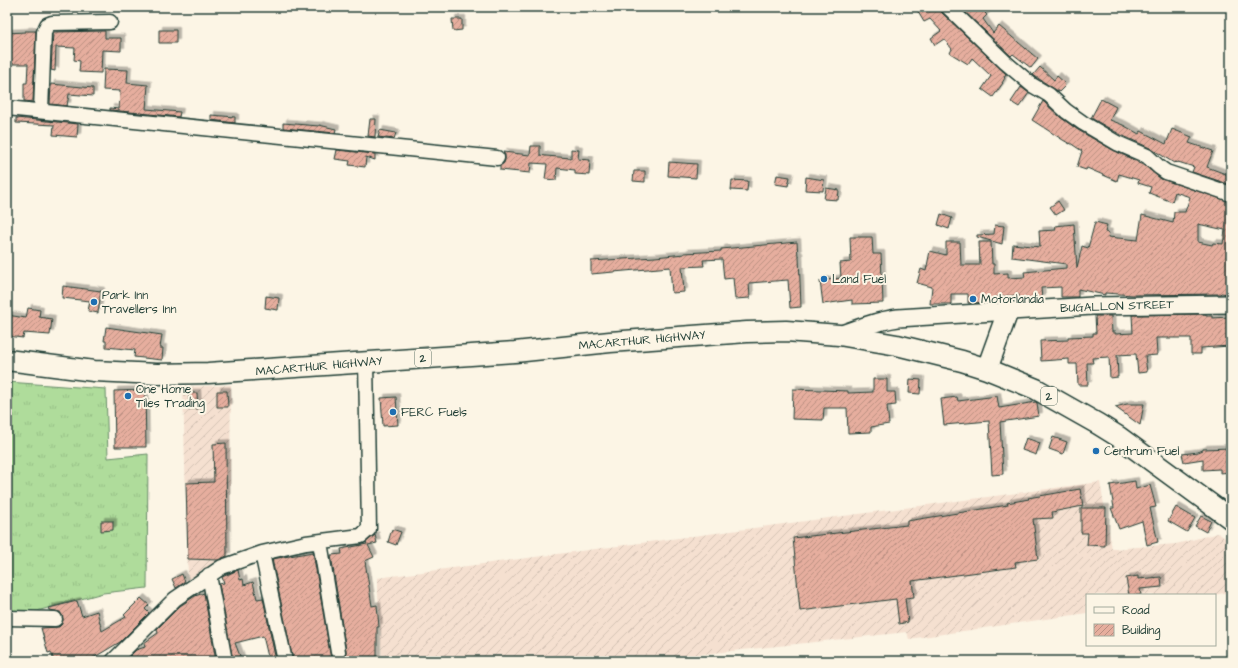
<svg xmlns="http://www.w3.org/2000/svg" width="1238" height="668" font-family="'Architects Daughter',sans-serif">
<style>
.industrial{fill:url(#industrial-furrows)}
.grass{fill:url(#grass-tufts);stroke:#678c68}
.building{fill:url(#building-hatch);stroke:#1f3d34;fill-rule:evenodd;filter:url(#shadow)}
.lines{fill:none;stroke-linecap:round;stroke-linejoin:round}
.minor-casing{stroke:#1f3d34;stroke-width:17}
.major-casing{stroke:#1f3d34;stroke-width:20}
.highway-casing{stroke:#1f3d34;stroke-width:23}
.minor{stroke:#fcf5e5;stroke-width:14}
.major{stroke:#fcf5e5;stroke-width:17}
.highway{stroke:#fcf5e5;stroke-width:20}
.poi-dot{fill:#1f6fb2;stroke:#fcf5e5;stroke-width:1.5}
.labels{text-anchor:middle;stroke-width:4;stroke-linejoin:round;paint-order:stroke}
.shield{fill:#fcf5e5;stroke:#617469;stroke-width:1}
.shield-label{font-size:11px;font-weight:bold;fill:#1f3d34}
.poi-label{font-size:12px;fill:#1f3d34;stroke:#fcf5e5;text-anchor:start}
.street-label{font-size:12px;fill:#1f3d34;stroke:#fcf5e5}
</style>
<defs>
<pattern id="industrial-furrows" width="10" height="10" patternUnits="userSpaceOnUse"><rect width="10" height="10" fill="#f5e0d0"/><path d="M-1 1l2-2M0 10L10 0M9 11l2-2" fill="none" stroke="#d2c1b3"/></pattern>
<pattern id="grass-tufts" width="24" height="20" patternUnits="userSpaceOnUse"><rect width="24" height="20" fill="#afdc9b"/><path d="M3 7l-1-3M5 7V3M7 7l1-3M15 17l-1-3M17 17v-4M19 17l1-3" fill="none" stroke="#96be86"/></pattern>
<pattern id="building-hatch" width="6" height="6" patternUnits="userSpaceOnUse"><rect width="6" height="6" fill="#e6ae9e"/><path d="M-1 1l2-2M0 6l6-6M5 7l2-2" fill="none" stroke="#ba8f82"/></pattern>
<filter id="shadow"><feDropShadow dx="3.5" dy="-3.5" stdDeviation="0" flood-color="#0004"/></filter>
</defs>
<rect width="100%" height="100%" fill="#fcf5e5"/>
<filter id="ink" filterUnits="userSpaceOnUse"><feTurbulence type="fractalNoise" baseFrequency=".025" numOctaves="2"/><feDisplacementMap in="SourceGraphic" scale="8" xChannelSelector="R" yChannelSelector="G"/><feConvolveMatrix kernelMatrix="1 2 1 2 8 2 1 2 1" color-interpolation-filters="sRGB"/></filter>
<g filter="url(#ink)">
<path class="industrial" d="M231 385 229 561 188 579 183 387Z
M1100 482 1112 549 1176 544 1218 533 1231 542V592L1213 595H1087V613L909 639 907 632 639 661H382L377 578Z"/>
<path class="grass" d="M7 382 106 389 108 458 148 454 147 588 103 593 33 612H7Z"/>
<path class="building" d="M926 7H940L942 13 1006 74 1004 77 1005 78 1002 83H1003L993 97 982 89 991 76 972 58 968 64 950 53 952 49 944 39 935 45 931 38 941 31 930 19 924 22 918 12Z
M960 7H992L985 13 987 15 983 19 993 33 999 26 1038 59 1031 68 1013 54 1011 56Z
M452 19H462V30L453 31Z
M159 30H176V43H159Z
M25 31H36L33 102 24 101V83H27L28 64H7V33L25 32Z
M105 31V38H121V51L102 50 101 73 79 72 80 61 74 60 75 48 56 47 55 71 51 70 53 32Z
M1040 67 1054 80 1057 76 1065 83 1064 84 1065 86 1059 92 1033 75Z
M104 69 128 70 127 83 148 85 146 109 180 112 179 117 110 110V108L119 109 120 91 103 90Z
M51 84 93 88V96L69 94 67 106 50 104Z
M1021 87 1029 93 1019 107 1011 102Z
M1101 99 1116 107 1110 120 1123 125 1139 134 1141 131 1166 144 1172 129 1192 137 1189 143 1213 151 1207 167 1231 176V185L1192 172 1194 167 1178 162V163L1175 162 1174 163 1150 148 1121 135 1091 118Z
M1043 101 1060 117 1078 130 1113 150 1138 162V163L1144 165 1161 179 1231 202V291H1228V294L1221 293 1220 294 1133 295 1105 293V295L1078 289V297H1061V287L1041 288 1042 299H1019V295L996 297V302L968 303V294H951V304H930L932 287 917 283 921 269 926 271 930 251 946 255V242H960L961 265H980L979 242H991L992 264H994V274L1008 273V278L1025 277 1024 272 1066 268V264L1012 257 1013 244 1040 247 1039 231 1056 230 1055 226 1074 224 1077 268 1082 246 1088 248 1095 222 1107 225 1105 232 1109 233 1108 237 1138 240 1142 215 1173 223 1174 212H1185L1190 197 1175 192 1172 202 1149 193 1151 187 1138 183 1139 180 1119 174 1117 181 1087 168 1086 170 1077 167 1082 151 1070 143V144L1063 140 1032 120ZM1198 224 1225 230 1223 244 1213 243 1212 245 1198 242Z
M211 115 235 117V123L211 120Z
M16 118 78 124 77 137 53 135 54 125 16 123Z
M370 119H376L375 137 368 136Z
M283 123 319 126V125L336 129 335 133 283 128Z
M380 130 396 133 394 139 378 137Z
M531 146H540V155L546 156 571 158V149L579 150 578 159 590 160 589 175 575 174V170L557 168 556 180 545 179 547 164 531 163 530 173 500 170V166L504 163 505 159V155L503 152 530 155Z
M337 150 375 154V160L366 157 365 167 349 165 350 161 335 159Z
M669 162 697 164 696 178 668 176Z
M634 171H645V182L633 181Z
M777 175 790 177 788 186 775 184Z
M806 177 824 180 823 191 805 190Z
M732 180 748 181 747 191 731 190Z
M826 188 839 190 838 200 824 199Z
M1058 201 1064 210 1056 215 1050 207Z
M941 214 952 218 949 229 938 225Z
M995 225 1004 226 1002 244 977 237V235L994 234Z
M850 237H872L873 254H881L883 303 852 304V300L823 304 820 281 841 278 840 263 851 262Z
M797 242 798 256H799L801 307 790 308 788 280 749 283 750 298 735 299 733 278 724 279 722 259 703 260 704 266 682 267 684 292 672 293 670 267 591 274V261L655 257 684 254V253L721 251V249Z
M63 286 101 291 98 313 88 311 90 301 62 298Z
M266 296 279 298 278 310 265 308Z
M28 308 40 310 39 317 52 319 50 335 24 333 23 338 7 336V315L26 318Z
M1206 314V316H1212V318L1229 317V324L1231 323V335H1230V346L1201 348V354H1191V338H1156L1157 355 1145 356 1147 372 1138 373 1136 354 1117 355 1118 377 1110 378 1109 357 1092 358 1093 363H1087L1088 385H1078L1077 364H1069V359L1041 361 1040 341 1068 340V337L1093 336V333H1096L1095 316H1111L1112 332H1115V334L1133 333 1132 315Z
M106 327 162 335 160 348H163L162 360 134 357 135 350 106 347V341H104Z
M873 379H887V392H895L896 405 887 406 889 424 871 427V432L848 433 847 408H824L823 420 792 419 793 389 848 391V393L873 392Z
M910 379 921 380 920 394 909 393Z
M145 390 146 447H115L114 391Z
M217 391H227L228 407H217Z
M189 393H197L198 409H189Z
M997 396 999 408 1036 402 1037 403 1039 416 1000 422 1003 474 992 475 989 421 944 425 941 399 957 397 958 401Z
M396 397 398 425 383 426 381 398Z
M1127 404H1144L1140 425 1115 407Z
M1053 437 1067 442 1063 454 1049 449Z
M1026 438 1040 443 1036 455 1022 450Z
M226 443 227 556 218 560 188 559 186 483 214 482 213 444Z
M1231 448V472L1220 473V469L1203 470V459L1184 462 1182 454 1198 452 1203 450V449Z
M1135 481 1136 489 1150 485 1156 507 1150 508 1158 542 1147 545 1142 521 1119 529 1111 508H1114L1110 485Z
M1080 489 1083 506 1052 512 1053 518 1033 519 1038 559 1015 562 1016 567 912 581 914 597 905 598 908 622 899 624 896 599 800 611 793 538 907 525V521L1008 505 1007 503 1029 499 1028 498Z
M1176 507 1195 518 1187 532 1168 521Z
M1081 508H1106L1105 546 1087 545 1088 533H1081Z
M1201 516 1211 521 1206 532 1195 526Z
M101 521H113V530L101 531Z
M392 529 401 532 396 545 388 542Z
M375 535 377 543 368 545 374 557 365 561 372 606 377 605 379 627H377V661H293L272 559 313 552 330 653 331 657 335 660H340L346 655V651L331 555 342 554 341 549 367 544 366 542Z
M238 570 240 580 243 579 244 585 253 582 257 599 263 598 276 661H269L263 636 235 643 242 661H233L219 584 224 583 222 577Z
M182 574 185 582 176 588 172 579Z
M1138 576V579L1161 577 1162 587 1140 589 1141 595H1129L1126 578Z
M204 593 216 661H125L136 650 145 647 144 643 158 633 157 629 180 606 195 596Z
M141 598 149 605 145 609 149 613 120 642 88 661H85V659L76 661H54L51 652 48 653 41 628 59 627 62 624 63 619 60 612 50 610 49 608 77 601 82 616 97 611 102 631 126 617 124 615Z"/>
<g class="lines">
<g class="minor-casing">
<path id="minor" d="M948 7 1005 62 1032 85 1049 95 1066 111 1083 123 1117 143 1147 156 1159 167 1166 172 1231 194
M7 108 497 158
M41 111 44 32 47 25 52 23 110 22
M320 542 338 652
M262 553 285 661
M209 575 225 661
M7 618 55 619
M113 661 175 599 222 567 262 553 306 543 361 536 369 529 366 362"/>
</g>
<g class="major-casing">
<path id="major" d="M839 335C858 328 877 321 898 318L1093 306 1231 304"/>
</g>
<g class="highway-casing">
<path id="highway" d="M7 360 94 371 157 374 208 373 515 352 610 342 747 332 786 331 839 335 897 345 962 361 987 369 1036 389 1098 424 1119 437 1231 519
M987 369 1008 311"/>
</g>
<use href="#minor" class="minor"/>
<use href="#major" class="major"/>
<use href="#highway" class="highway"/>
</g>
</g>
<g class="poi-dot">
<circle cx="824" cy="279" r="4"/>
<circle cx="973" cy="299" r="4"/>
<circle cx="94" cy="302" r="4"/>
<circle cx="128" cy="396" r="4"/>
<circle cx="393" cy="412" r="4"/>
<circle cx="1096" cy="451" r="4"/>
</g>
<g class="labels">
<g class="shield">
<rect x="415" y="349" width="16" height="18" rx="3"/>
<rect x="1041" y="387" width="16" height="18" rx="3"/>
</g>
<g class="shield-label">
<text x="423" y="362">2</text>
<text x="1049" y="400">2</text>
</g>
<g class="poi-label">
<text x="832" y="283">Land Fuel</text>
<text x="102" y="299">Park Inn<tspan x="102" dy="14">Travellers Inn</tspan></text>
<text x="981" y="303">Motorlandia</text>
<text x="136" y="393">One Home<tspan x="136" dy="14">Tiles Trading</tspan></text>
<text x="401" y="416">FERC Fuels</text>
<text x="1104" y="455">Centrum Fuel</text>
</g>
<g class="street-label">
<text transform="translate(1117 306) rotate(-2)" y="4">BUGALLON STREET</text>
<text transform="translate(642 340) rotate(-5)" y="4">MACARTHUR HIGHWAY</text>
<text transform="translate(319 366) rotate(-5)" y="4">MACARTHUR HIGHWAY</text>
</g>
</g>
<rect width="1238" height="668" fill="none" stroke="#fcf5e5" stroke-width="24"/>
<rect x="12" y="12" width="1214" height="644" fill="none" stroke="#1f3d34" stroke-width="1.5" filter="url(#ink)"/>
<rect x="1086" y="594" width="130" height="52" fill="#fcf5e5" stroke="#a4ab9e"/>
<rect x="1094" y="607" width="20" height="6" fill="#fcf5e5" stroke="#a4ab9e"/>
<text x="1122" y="614" font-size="12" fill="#1f3d34">Road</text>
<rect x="1094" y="624" width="20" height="12" fill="url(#building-hatch)" stroke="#a4ab9e"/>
<text x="1122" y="634" font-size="12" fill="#1f3d34">Building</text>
</svg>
